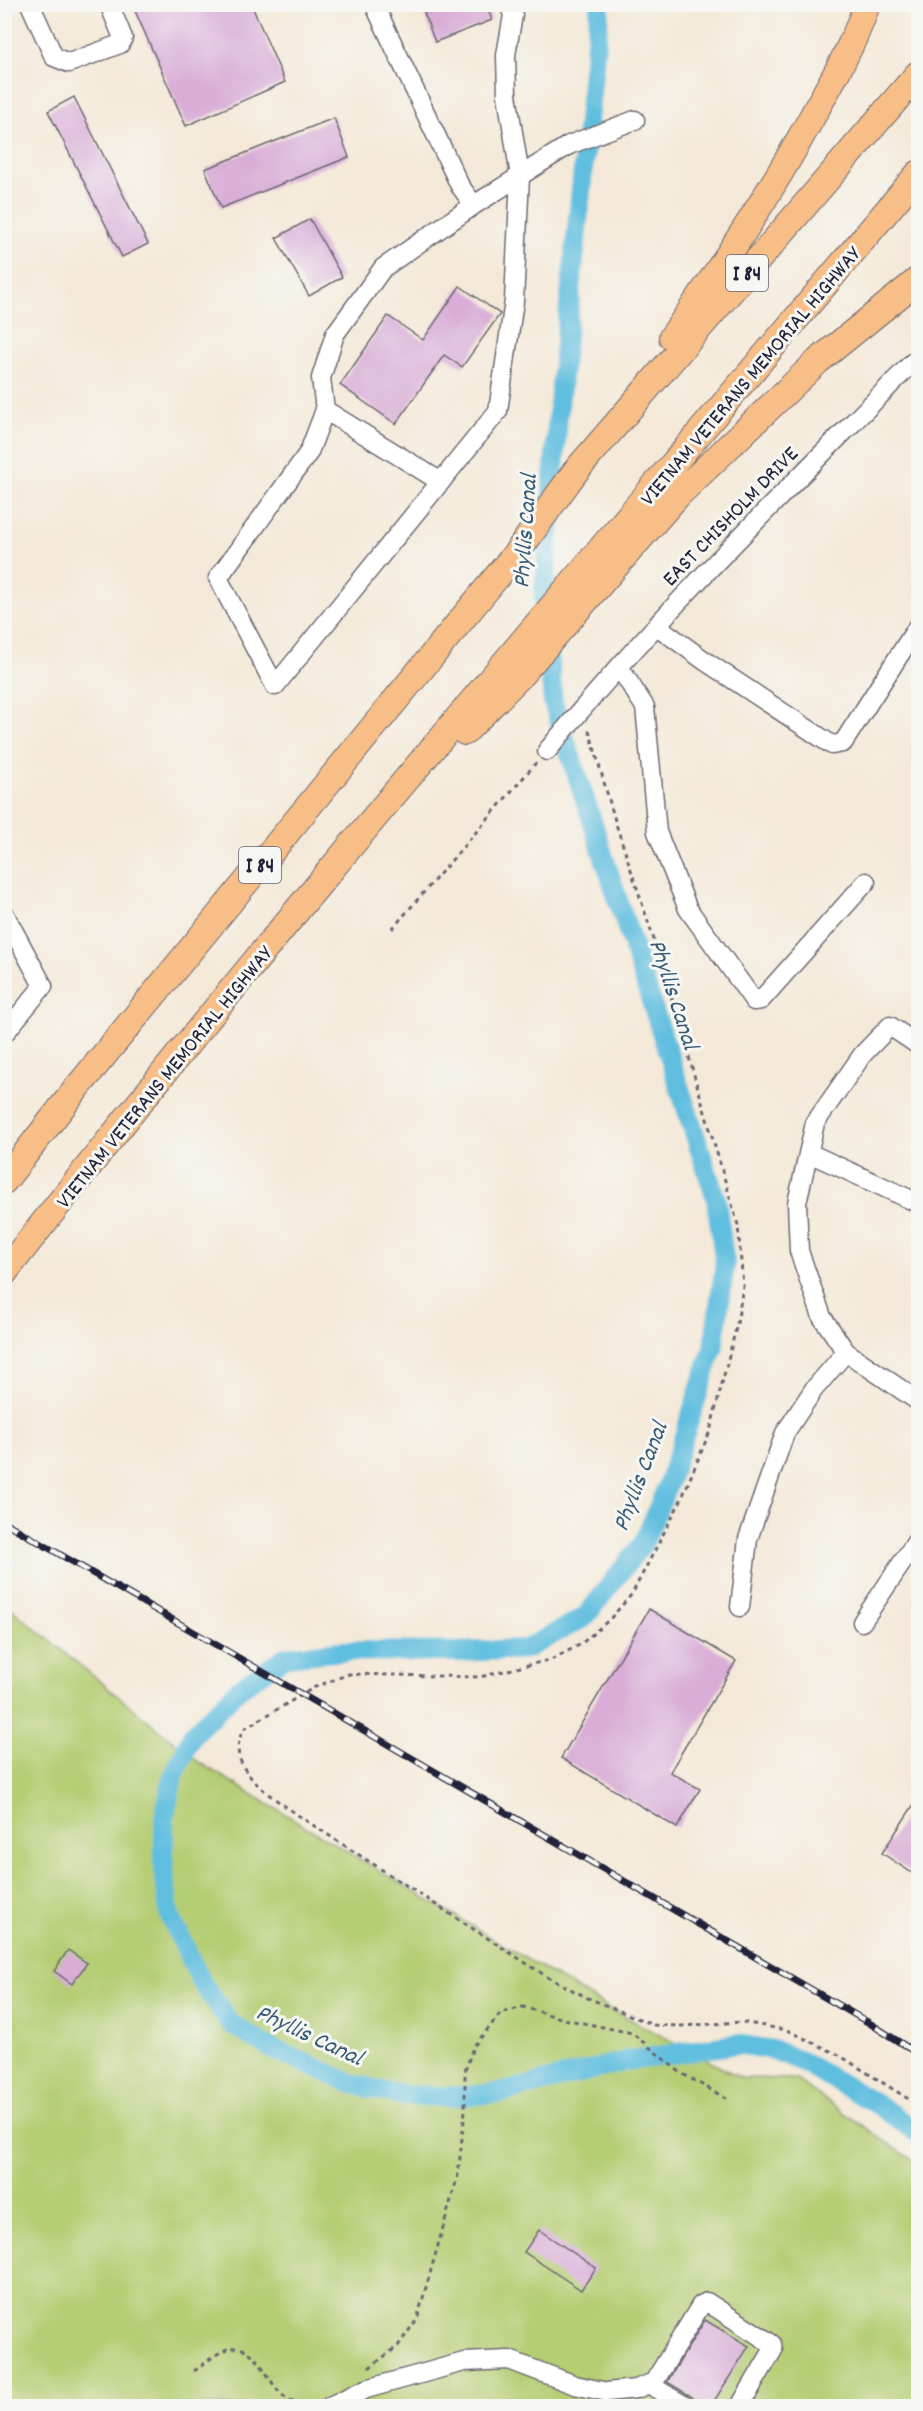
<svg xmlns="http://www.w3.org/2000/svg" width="923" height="2411" font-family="Dekko,sans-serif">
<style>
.green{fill:#b5cd73;stroke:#6c7857;stroke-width:1.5}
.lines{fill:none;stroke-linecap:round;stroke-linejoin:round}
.canal{stroke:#61bedf;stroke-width:20}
.building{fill:#d9add8}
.minor-casing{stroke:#6c6872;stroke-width:21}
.highway-casing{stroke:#6c6872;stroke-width:28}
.path{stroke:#6c6872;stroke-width:3;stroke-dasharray:4.5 4.5;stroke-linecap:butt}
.minor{stroke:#fff;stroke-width:18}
.highway{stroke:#f7be87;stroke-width:26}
.rail-casing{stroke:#22223b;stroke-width:7}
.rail{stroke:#f6f6f2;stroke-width:4.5;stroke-dasharray:14;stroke-linecap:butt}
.labels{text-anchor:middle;stroke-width:6;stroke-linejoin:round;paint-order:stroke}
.shield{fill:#f6f6f2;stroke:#626272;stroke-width:1.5}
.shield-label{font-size:21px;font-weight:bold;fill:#22223b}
.street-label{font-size:22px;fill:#22223b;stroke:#f6f6f2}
.water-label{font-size:24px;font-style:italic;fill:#385974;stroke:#f6f6f2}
</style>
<rect width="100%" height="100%" fill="#f6f6f2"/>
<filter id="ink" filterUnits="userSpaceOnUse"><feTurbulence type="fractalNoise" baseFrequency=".0167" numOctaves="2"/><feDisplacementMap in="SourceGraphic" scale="12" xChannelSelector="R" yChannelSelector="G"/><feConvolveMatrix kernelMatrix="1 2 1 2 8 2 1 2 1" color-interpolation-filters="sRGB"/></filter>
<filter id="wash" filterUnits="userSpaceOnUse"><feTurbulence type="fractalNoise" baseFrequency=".008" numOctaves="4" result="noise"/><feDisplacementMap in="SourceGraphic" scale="24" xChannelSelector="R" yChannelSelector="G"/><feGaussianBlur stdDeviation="1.35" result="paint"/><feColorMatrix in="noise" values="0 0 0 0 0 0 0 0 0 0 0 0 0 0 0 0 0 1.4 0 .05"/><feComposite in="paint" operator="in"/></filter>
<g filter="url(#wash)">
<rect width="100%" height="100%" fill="#f4e9d8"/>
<path class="green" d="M4 1603 200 1763 605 2006 741 2078 795 2079 918 2164V2406H5Z"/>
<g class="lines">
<path class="canal" d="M600 4 558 415 544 594 553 702 716 1199 725 1264 713 1348 669 1482 644 1542 585 1617 526 1649 457 1652 342 1651 285 1657 239 1689 193 1734 173 1777 164 1818V1868L169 1914 203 1985 231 2024 268 2047 353 2084 400 2095 450 2097 501 2093 626 2061 737 2044 774 2050 803 2062 880 2106 918 2133"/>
</g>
<g id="blocks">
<path class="building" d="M132 4H251L285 82 186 126Z
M448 4H486L492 20 435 42 424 13Z
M74 97 148 244 122 257 48 111Z
M334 118 349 157 221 208 205 169Z
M310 219 342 277 309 296 276 238Z
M460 286 500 314 462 367 444 355 396 424 340 385 388 316 423 340Z
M649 1609 736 1661 670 1772 700 1789 677 1828 561 1758Z
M918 1798V1877L882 1853Z
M68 1950 87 1963 72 1984 54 1971Z
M539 2230 596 2268 581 2290 524 2252Z
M705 2320 749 2346 711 2406H701L691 2396 667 2382Z"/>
</g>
</g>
<g filter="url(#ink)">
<use href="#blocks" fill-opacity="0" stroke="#6c6872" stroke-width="1.5"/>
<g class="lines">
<g class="minor-casing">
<path id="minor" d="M30 4 54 57 69 63 120 44 123 38 109 4
M374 4 460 186 474 205 569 145 635 120
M474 205 383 268 335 334 321 378 325 410 309 452 218 578 275 686 498 411 514 301 520 176 507 95 506 55 513 15 509 4
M325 410 441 482
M657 626 705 661 832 745 843 743 918 626
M619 667 645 707 657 832 688 909 754 1001 761 1000 866 882
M547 751C659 614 787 490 911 364L918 358
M4 913 43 986 4 1034
M918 1045 890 1026 863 1054 815 1123 797 1203 799 1251 822 1317 846 1352 918 1401
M809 1153 918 1203
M740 1607 748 1539 785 1433 814 1389 846 1352
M862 1622 918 1539
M330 2406 366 2389 464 2362 509 2360 575 2385 607 2392 636 2389 654 2382
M685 2406 655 2388 654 2382 701 2305 707 2302 772 2344 773 2350 740 2406"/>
</g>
<g class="highway-casing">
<path id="highway" d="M672 337C724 264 774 187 817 108 836 74 855 41 867 4
M465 732 518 678 677 496 818 361 918 280
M4 1181 77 1088 518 551 575 472 918 74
M4 1273C298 898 612 539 918 174"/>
</g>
<path class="path" d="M589 730 616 824 659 955 738 1225 743 1286 737 1324 710 1431 681 1500 632 1594 610 1619 581 1644 553 1659 480 1677 349 1674 315 1687 244 1729C221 1768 272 1796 299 1816L549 1978 588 1998 654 2025 680 2026 742 2022 787 2030 839 2055 918 2105
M392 929 536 763
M369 2368 398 2346 417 2319 458 2175 465 2111V2071L473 2047 501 2013 523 2007 564 2019 632 2033 681 2073 729 2100
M194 2371C204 2364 215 2354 225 2350 258 2337 266 2385 286 2398 294 2403 306 2403 314 2402"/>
<use href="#minor" class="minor"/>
<use href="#highway" class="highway"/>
<g class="rail-casing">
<path id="rail" d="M4 1522 871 2024 918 2054"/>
</g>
<use href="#rail" class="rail"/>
</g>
</g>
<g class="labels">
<g class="shield">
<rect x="726" y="255" width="42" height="36" rx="4.5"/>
<rect x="239" y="847" width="42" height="36" rx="4.5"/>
</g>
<g class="shield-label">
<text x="747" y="280">I 84</text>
<text x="260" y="872">I 84</text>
</g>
<g class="street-label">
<text transform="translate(749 375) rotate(-50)" y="8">VIETNAM VETERANS MEMORIAL HIGHWAY</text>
<text transform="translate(729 515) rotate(-46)" y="8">EAST CHISHOLM DRIVE</text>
<text transform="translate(163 1076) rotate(-51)" y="8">VIETNAM VETERANS MEMORIAL HIGHWAY</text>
</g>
<g class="water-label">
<text transform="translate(524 531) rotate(-86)" y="8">Phyllis Canal</text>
<text transform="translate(675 994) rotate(72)" y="8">Phyllis Canal</text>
<text transform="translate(639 1476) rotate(-69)" y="8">Phyllis Canal</text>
<text transform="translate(310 2034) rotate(25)" y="8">Phyllis Canal</text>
</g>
</g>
<rect width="923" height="2411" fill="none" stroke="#f6f6f2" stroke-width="24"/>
</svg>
